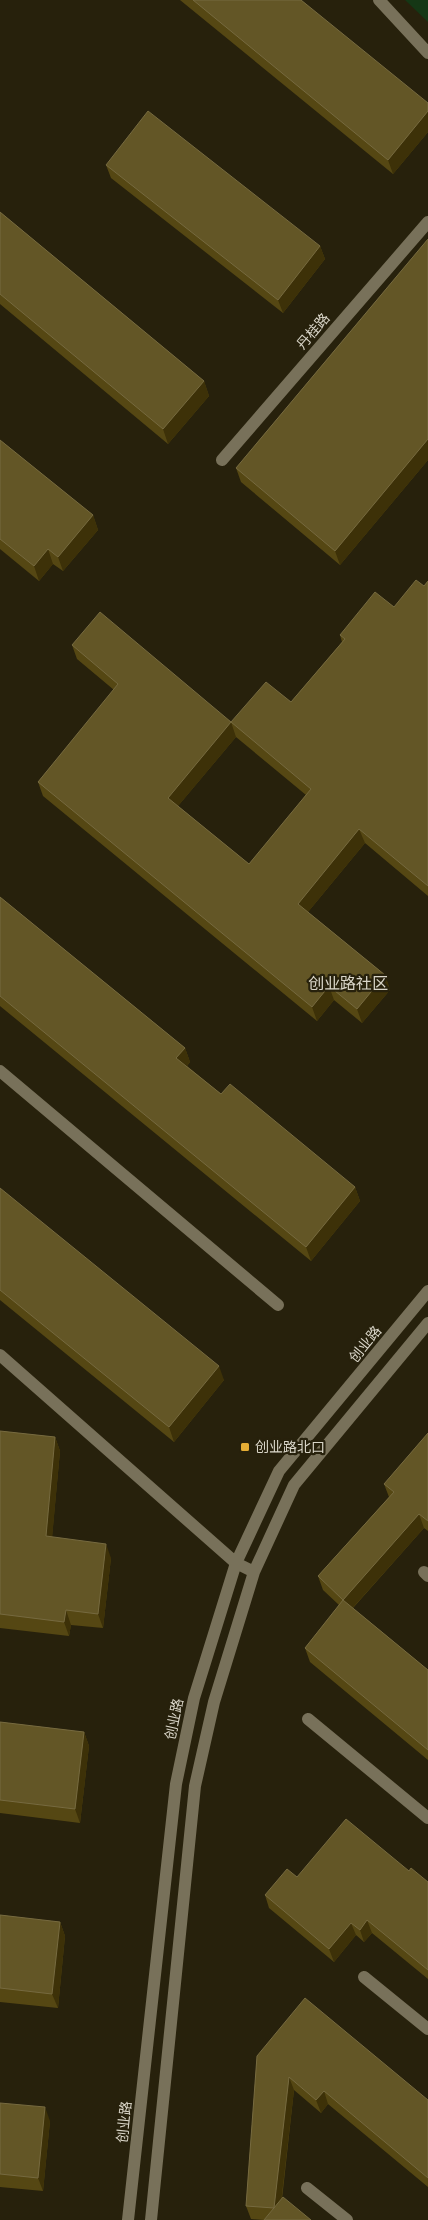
<svg xmlns="http://www.w3.org/2000/svg" width="428" height="2220" font-family="Quicksand,'Noto Sans SC',sans-serif">
<style>
.green{fill:#153715}
.lines{fill:none;stroke-linecap:round;stroke-linejoin:round}
.minor{stroke:#78715a;stroke-width:12}
.wall{fill:#554713;fill-rule:evenodd}
.shaded-wall{fill:#3d3108}
.building{fill:#635626;stroke:#766a40;fill-rule:evenodd}
.poi-dot{fill:#e5ad35;stroke:#27210c;stroke-width:2}
.labels{text-anchor:middle;stroke-width:4.5;stroke-linejoin:round;paint-order:stroke}
.street-label{font-size:14px;fill:#dad6c9;stroke:#27210c}
.poi-label{font-size:14px;fill:#dad6c9;stroke:#27210c;text-anchor:start}
.quarter-label{font-size:16px;fill:#dad6c9;stroke:#27210c}
</style>
<rect width="100%" height="100%" fill="#27210c"/>
<path class="green" d="M405 0H428V22Z"/>
<g class="lines">
<path class="minor" d="M379 0 428 53
M222 460 428 222
M0 1071 278 1305
M0 1355 236 1563 254 1572
M424 1572 428 1576
M308 1719 428 1818
M364 1977 428 2029
M307 2188 347 2220
M128 2220 176 1784 194 1698 236 1563 279 1471 428 1291
M151 2220 195 1786 214 1702 254 1572 294 1485 428 1323"/>
</g>
<path class="wall" d="M180 0H301L428 111V132L393 174Z
M106 165 320 246 325 259 283 313 111 178Z
M0 212 204 381 209 396 168 444 0 304Z
M428 239V460L340 565 241 482 236 468Z
M0 440 93 515 98 530 63 571 53 564 39 581 0 549Z
M428 581V896L365 843 308 912 385 975 390 990 362 1023 334 1000 317 1021 43 796 38 782 114 690 77 659 72 645 231 722 291 702 342 642 340 635 394 607 424 586ZM236 737 306 795 249 864 178 806Z
M0 897 185 1048 190 1062 187 1066 221 1094 355 1187 360 1201 311 1261 0 1006Z
M0 1188 224 1380 174 1442 0 1300Z
M0 1431 55 1437 60 1451 52 1537 111 1558 103 1628 71 1625 69 1636 0 1628Z
M428 1433V1531L424 1528 353 1608 428 1670V1760L310 1662 305 1648 339 1605 323 1590 318 1576 389 1497 384 1484Z
M0 1722 84 1732 89 1746 80 1823 0 1813Z
M409 1871 428 1882V1979L372 1933 364 1942 356 1935 334 1962 269 1908 265 1895 297 1877Z
M0 1915 60 1922 65 1936 58 2008 0 2002Z
M257 2056 428 2100V2187L328 2104 321 2113 294 2090 282 2199 264 2220 251 2219 246 2206Z
M0 2103 50 2121 43 2191 0 2187Z"/>
<path class="shaded-wall" d="M428 111V132L393 174 388 160Z
M320 246 325 259 283 313 278 300Z
M204 381 209 396 168 444 163 429Z
M428 439V460L340 565 335 551Z
M93 515 98 530 63 571 58 557Z
M48 549 53 564 39 581 34 566Z
M231 722 236 737 173 812 168 798Z
M359 829 365 843 303 918 298 904Z
M385 975 390 990 362 1023 357 1009Z
M329 986 334 1000 317 1021 312 1007Z
M185 1048 190 1062 182 1072 176 1058Z
M355 1187 360 1201 311 1261 306 1247Z
M219 1366 224 1380 174 1442 169 1427Z
M55 1437 60 1451 51 1550 46 1536Z
M419 1514 424 1528 348 1613 343 1600Z
M106 1544 111 1558 103 1628 98 1614Z
M66 1610 71 1625 69 1636 64 1622Z
M84 1732 89 1746 80 1823 75 1809Z
M367 1920 372 1933 364 1942 360 1930Z
M60 1922 65 1936 58 2008 52 1994Z
M351 1923 356 1935 334 1962 329 1949Z
M289 2077 294 2090 279 2220 274 2208Z
M324 2091 328 2104 321 2113 316 2100Z
M45 2107 50 2121 43 2191 38 2178Z"/>
<path class="building" d="M193 0H301L428 103V111L388 160Z
M148 111 320 246 278 300 106 165Z
M0 212 204 381 163 429 0 294Z
M428 239V439L335 551 236 468Z
M0 440 93 515 58 557 48 549 34 566 0 539Z
M416 580 424 586 428 581V886L359 829 298 904 385 975 357 1009 329 986 312 1007 38 782 118 684 72 645 100 612 231 722 266 682 291 702 345 639 340 635 375 592 394 607ZM231 722 311 789 249 864 168 798Z
M0 897 185 1048 176 1058 221 1094 230 1084 355 1187 306 1247 0 996Z
M0 1188 219 1366 169 1427 0 1290Z
M0 1431 55 1437 46 1536 106 1544 98 1614 66 1610 64 1622 0 1614Z
M428 1433V1521L419 1514 343 1600 318 1576 394 1492 384 1484Z
M343 1600 428 1670V1750L305 1648Z
M0 1722 84 1732 75 1809 0 1800Z
M346 1819 409 1871 411 1868 428 1882V1970L367 1920 360 1930 351 1923 329 1949 265 1895 287 1869 297 1877Z
M0 1915 60 1922 52 1994 0 1988Z
M305 1998 428 2100V2178L324 2091 316 2100 289 2077 274 2208 246 2206 257 2056Z
M0 2103 45 2107 38 2178 0 2174Z
M283 2197 311 2220H264Z"/>
<rect class="poi-dot" x="240" y="1442" width="10" height="10" rx="2.5"/>
<g class="labels">
<g class="street-label">
<text transform="translate(313 331) rotate(-49)" y="5">丹桂路</text>
<text transform="translate(365 1344) rotate(-51)" y="5">创业路</text>
<text transform="translate(174 1719) rotate(-78)" y="5">创业路</text>
<text transform="translate(124 2122) rotate(-84)" y="5">创业路</text>
</g>
<g class="poi-label">
<text x="255" y="1452">创业路北口</text>
</g>
<g class="quarter-label">
<text x="348" y="989">创业路社区</text>
</g>
</g>
</svg>
